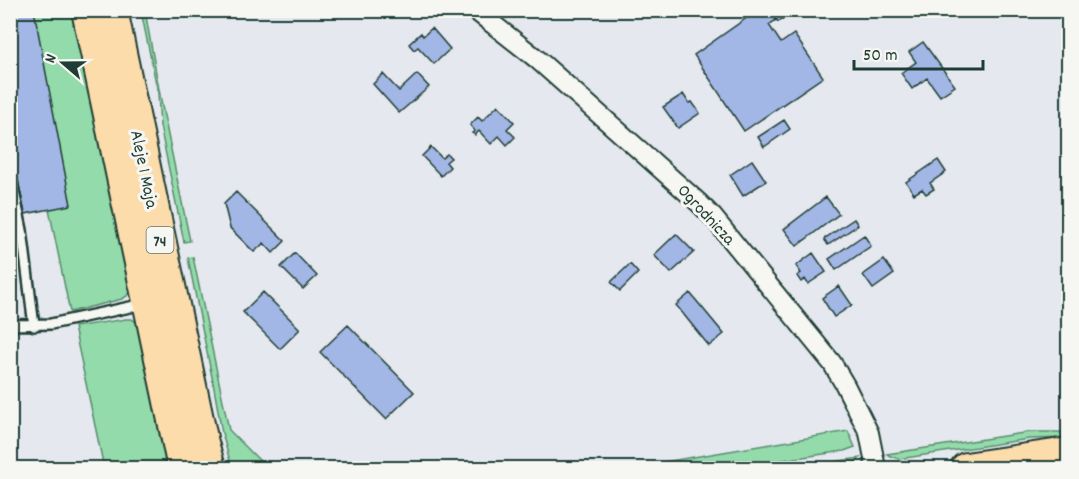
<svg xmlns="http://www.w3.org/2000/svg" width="1079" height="479" font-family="Dekko,sans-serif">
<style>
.green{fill:#93dbaa;stroke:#598c6f;stroke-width:1.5}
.building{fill:#a2b7e5;stroke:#1f3d34;stroke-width:1.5}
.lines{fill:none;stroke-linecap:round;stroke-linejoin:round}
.lane-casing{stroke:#1f3d34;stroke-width:14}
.street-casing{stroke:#1f3d34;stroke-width:22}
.primary-casing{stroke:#1f3d34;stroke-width:34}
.lane{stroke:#f6f6f2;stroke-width:9}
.street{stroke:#f6f6f2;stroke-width:18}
.primary{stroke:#fddcac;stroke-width:30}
.labels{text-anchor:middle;stroke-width:6;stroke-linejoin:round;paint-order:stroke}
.shield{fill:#f6f6f2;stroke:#60746d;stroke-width:1.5}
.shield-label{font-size:16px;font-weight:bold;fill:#1f3d34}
.street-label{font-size:18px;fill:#1f3d34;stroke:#f6f6f2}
</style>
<rect width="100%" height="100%" fill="#e5e9ef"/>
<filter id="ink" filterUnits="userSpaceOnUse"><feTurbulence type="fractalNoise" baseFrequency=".0167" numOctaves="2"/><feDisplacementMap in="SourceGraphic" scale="12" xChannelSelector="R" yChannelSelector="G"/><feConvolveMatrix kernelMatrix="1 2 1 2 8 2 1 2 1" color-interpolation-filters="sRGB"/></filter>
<g filter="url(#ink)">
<path class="green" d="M10 11H75L132 286 127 296 122 299 70 312 11 22Z
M141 11H145L162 106 190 241 184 242 160 126 158 93Z
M193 257 229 430 267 468H232L222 433 212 377 188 258Z
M126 319H132L140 325 172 468H104L74 327Z
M848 431 855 447 844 451 728 468H628Z
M1030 432H1068V438L1029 439 899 459 890 456 887 454Z
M860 458 854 464 847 467 789 468Z"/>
<path class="building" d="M10 10H34L71 205 25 214 10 141Z
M758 10H770L776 20 769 25 781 43 794 34 823 77 744 131 694 55Z
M770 10H795L778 22Z
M432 28 450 49 434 64 418 47 414 50 409 44 421 33 423 36Z
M923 42 955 86 940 96 927 78 912 89 901 73 916 62 909 52Z
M383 74 399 91 417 74 429 87 399 113 373 84Z
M683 94 689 103 692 102 700 113 678 128 663 107Z
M498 105 514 122 507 129 515 137 507 145 499 136 491 144 479 131 475 135 472 133 475 131 470 125 478 117 482 121Z
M784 120 790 129 764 147 758 137Z
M431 147 442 158 447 154 451 158 446 162 450 167 441 176 422 156Z
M752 160 766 181 743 196 730 175Z
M938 160 946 172 930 183 934 189 926 194 922 189 914 194 906 182Z
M236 192 285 241 273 253 264 243 254 252 230 228 224 204Z
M826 197 839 214 797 246 784 229Z
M854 219 858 225 828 245 824 239Z
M676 234 694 252 671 273 654 255Z
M864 235 871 246 836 270 829 259Z
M295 253 317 276 303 289 281 267Z
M813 253 826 272 808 284 805 279 801 282 797 276 801 273 796 266Z
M884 260 894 274 873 289 863 275Z
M630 264 638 273 620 291 611 282Z
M839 286 852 305 834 317 822 298Z
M263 292 300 329 280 349 243 312Z
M690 293 724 334 709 346 676 305Z
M348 325 414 392 386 419 320 352Z"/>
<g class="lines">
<g class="lane-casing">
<path id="lane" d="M10 173 22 230 34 326
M10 325 51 324 144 304"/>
</g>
<g class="street-casing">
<path id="street" d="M475 10 537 59 699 203 712 216 832 363 845 385 869 433 876 468"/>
</g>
<g class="primary-casing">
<path id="primary" d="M87 10 183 468
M112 10 203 443 210 468
M966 468 1068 453"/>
</g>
<use href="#lane" class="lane"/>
<use href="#street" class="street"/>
<use href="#primary" class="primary"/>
</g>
</g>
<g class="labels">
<rect class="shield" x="146.5" y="227" width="27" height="26" rx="4.5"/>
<g class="shield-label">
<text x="160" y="246">74</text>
</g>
<g class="street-label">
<text transform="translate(145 169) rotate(78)" y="6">Aleje 1 Maja</text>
<text transform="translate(707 214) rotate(47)" y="6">Ogrodnicza</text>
</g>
</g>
<rect width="1079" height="479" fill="none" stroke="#f6f6f2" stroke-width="36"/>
<rect x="18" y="18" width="1043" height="443" fill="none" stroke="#1f3d34" stroke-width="2" filter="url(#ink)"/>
<g transform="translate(63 63) rotate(290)" stroke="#f6f6f2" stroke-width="4.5" paint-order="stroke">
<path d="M0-4.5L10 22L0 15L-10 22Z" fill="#1f3d34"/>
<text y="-9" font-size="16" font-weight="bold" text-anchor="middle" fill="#1f3d34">N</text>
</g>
<path d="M854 60v9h129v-9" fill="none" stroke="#1f3d34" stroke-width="3"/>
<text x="863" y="60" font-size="18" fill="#1f3d34" stroke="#f6f6f2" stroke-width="4.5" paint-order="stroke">50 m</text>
</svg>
